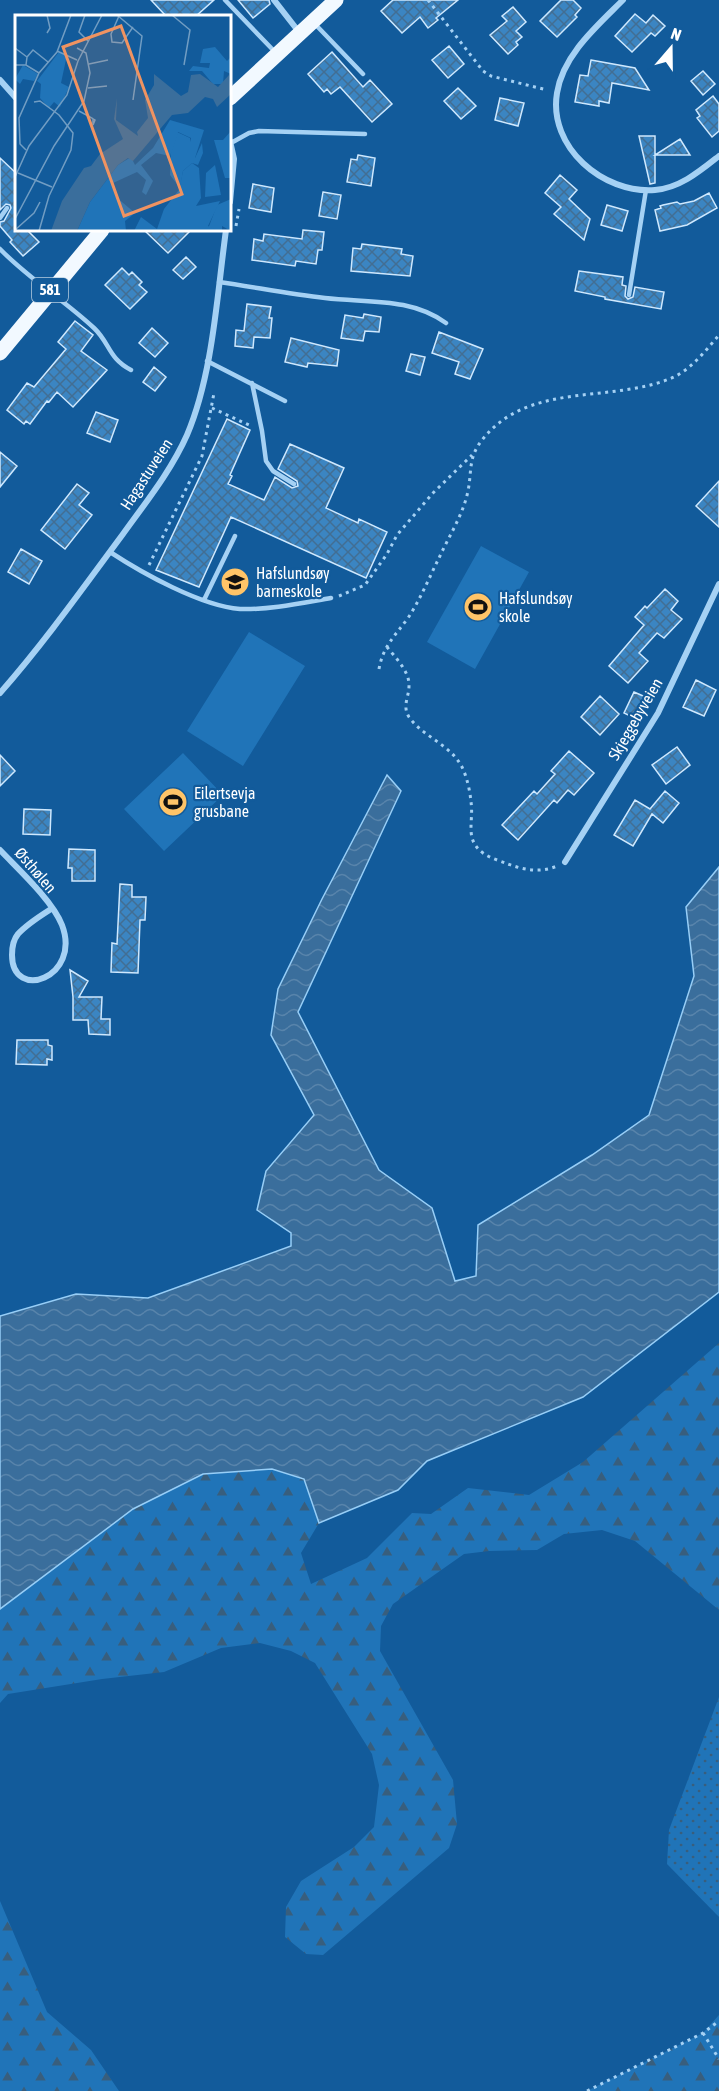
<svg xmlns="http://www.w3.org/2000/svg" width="719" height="2091" font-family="'Asap Condensed',sans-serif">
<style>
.grass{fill:url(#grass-dots)}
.forest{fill:url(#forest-firs)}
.pitch{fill:#2074b8}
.water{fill:url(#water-waves);stroke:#97cef7;stroke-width:1.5}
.building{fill:url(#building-cross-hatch);stroke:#cee8fe;stroke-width:1.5}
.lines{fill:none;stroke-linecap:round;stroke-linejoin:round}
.path{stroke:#a5d1f4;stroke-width:3;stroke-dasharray:3 4.5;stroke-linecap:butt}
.service{stroke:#a5d1f4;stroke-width:4.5}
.minor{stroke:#a5d1f4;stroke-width:6}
.primary{stroke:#f2f9ff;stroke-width:15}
.labels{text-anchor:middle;stroke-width:4.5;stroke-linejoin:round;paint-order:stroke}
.shield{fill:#125b9b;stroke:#b8cee1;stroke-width:1.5}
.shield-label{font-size:15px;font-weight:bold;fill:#fff}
.street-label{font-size:16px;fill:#fff;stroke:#125b9b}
.poi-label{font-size:16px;fill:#fff;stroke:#125b9b;text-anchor:start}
.inset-road{fill:none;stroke:#719dc3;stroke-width:1.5}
.view{fill:#f09361;fill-opacity:0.15;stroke:#f09361;stroke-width:3}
.inset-edge{fill:none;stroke:#fff;stroke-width:3}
</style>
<defs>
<pattern id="grass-dots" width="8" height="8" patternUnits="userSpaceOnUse" patternTransform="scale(1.5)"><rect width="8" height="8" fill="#2074b8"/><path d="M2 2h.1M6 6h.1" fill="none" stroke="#385e7d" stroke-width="1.8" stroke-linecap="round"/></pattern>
<pattern id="forest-firs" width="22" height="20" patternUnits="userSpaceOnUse" patternTransform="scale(1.5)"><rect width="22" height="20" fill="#2074b8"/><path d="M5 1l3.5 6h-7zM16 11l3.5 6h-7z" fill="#385e7d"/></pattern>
<pattern id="water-waves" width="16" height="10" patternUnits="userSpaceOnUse" patternTransform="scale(1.5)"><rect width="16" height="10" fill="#3a6e9c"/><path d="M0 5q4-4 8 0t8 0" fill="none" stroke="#5884ab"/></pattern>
<pattern id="building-cross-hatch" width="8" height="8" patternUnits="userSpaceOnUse" patternTransform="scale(1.5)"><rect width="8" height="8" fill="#3b85c2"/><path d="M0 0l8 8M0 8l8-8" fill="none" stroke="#426e93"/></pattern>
</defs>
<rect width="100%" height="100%" fill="#125b9b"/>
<path class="grass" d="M719 1697V1917L667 1864 669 1830Z"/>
<path class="forest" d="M719 1343V1610L635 1541 602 1530 564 1534 537 1550 489 1551 464 1554 393 1604 381 1626 380 1651 453 1780 457 1824 449 1848 323 1955 306 1954 285 1937 286 1907 301 1881 354 1847 374 1827 379 1785 372 1754 315 1663 291 1651 260 1643 221 1648 164 1672 102 1679 8 1694 0 1703V1609L133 1509 203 1474 272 1469 304 1479 319 1523 301 1553 311 1584 367 1558 412 1513 431 1514 468 1488 529 1495 583 1462Z
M0 1901 47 2012 91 2050 119 2091H0Z
M719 2015V2091H587L703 2033Z"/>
<path class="pitch" d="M481 546 529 572 475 669 427 642Z
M249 632 305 666 243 766 187 731Z
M183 753 223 795 164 851 124 809Z"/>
<path class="water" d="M387 775 401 791 298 1012 379 1170 432 1208 455 1281 476 1276 478 1225 592 1155 649 1115 694 976 686 907 719 867V1292L583 1397 427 1461 398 1490 319 1523 304 1479 272 1469 203 1474 133 1509 0 1609V1316L76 1294 148 1298 291 1246V1233L257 1210 266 1171 314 1115 271 1035 278 989 322 899Z"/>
<path class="building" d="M151 0H214L196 16H166Z
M238 0H269L270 4 253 18Z
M393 0H458L436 18 438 20 428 28 420 17 402 33 381 11Z
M561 0H573L581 8 575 15 577 17 557 37 540 21Z
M513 7 526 22 516 31 522 37 516 42 518 45 508 54 490 35 507 21 502 16Z
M635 14 646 23 653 15 665 26 655 36 651 33 632 52 615 36Z
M449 46 464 64 448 78 432 60Z
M332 52 363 87 370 80 392 104 372 122 340 87 331 94 327 89 324 92 308 74Z
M591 60 635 68 649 90 612 83 609 103 599 101V106L575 102 580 75 588 76Z
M703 71 715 84 703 95 691 81Z
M458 88 476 106 461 119 444 101Z
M713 96 719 104V131L712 137 697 118 700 116 696 110Z
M500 98 524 103 518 126 495 120Z
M639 136H655V183L650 184Z
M680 139 690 155H655Z
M358 155 375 158 371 186 347 182 351 159 357 160Z
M0 158 16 173V230H27L39 242 23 256 10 242 12 240 0 226V222L4 221 11 208 10 205 6 204 0 210Z
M560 175 577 190 569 199 590 219 584 240 554 214 561 207 545 193Z
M253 184 274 188 271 212 249 208Z
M323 192 341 195 337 219 319 216Z
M709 193 717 208 687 225 660 231 655 210 661 208 660 206 663 205 677 202 680 204 694 201Z
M607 205 628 211 622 231 601 225Z
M144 230H191L168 253Z
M303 230 324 232 322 250H318L316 264 296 261 295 266 252 260 254 239 263 241 264 234 302 239Z
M362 244 402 249 401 254 413 256 410 276 351 271 353 248 361 249Z
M186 257 196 267 183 279 173 270Z
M122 268 129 275 132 272 142 282 139 285 147 292 130 309 105 285Z
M579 271 623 277 622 285 626 286 625 296 628 299 633 297 635 287 664 292 661 309 605 299V297L575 291Z
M247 304 271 307 269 318H272L270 338 254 337 253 348 235 346 236 330 244 331Z
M364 314 381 317 379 332 365 331 363 341 341 338 345 315 363 318Z
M75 321 93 335 81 351 107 370 73 407 57 392 49 402 47 401 30 424 26 421 24 424 7 410 27 383 34 387 66 349 58 342Z
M152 328 168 343 155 357 139 343Z
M439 332 483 349 470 379 455 374 459 362 432 353Z
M291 338 339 350 337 366 308 363 307 367 285 362Z
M411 354 425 357 420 375 406 371Z
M154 367 166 377 155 391 143 382Z
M96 412 118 420 110 442 87 433Z
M227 419 250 430 230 475 232 476 228 484 264 500 275 477 292 488 298 486 297 481 278 469 290 444 344 468 326 508 358 523 359 519 387 532 366 578 231 517 199 587 156 570Z
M0 452 17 466 0 487Z
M719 481V527L696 506Z
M77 484 89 493 79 505 92 515 65 549 41 530Z
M21 549 42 561 29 584 8 572Z
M665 589 678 601 671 610 682 619 664 638 657 633 639 653 648 661 628 683 609 666 644 625 635 617 645 606 647 608Z
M696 680 716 690 704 716 683 707Z
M634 692 650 699 640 721 624 713Z
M600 696 619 714 600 735 581 717Z
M677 747 690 765 666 784 652 765Z
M569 751 594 773 574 795 568 790 557 803 554 800 518 840 502 825 534 791 537 794 555 774 551 771Z
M0 755 15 771 0 786Z
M665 791 679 803 663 823 652 814 633 846 614 835 635 800 650 809Z
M24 809 51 810 50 835 23 834Z
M69 849 95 850V881H72V868H68Z
M120 884 132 885V897H146L145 920H140L138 973 111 972 112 943 117 944Z
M70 970 88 981 79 997H102L101 1019H110V1035L89 1034 88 1020H73V997Z
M17 1040H48V1045L52 1046V1060L47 1059V1065L16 1064Z"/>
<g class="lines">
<path class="path" d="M428 0 483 71 491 76 547 90
M236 226 239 209
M212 408 251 426
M149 565 202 456 214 393
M339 596 365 585 387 554 397 535 433 493 472 455
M387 647C395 657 410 672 409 686 409 697 402 706 409 717 423 737 450 744 462 767 467 777 470 791 471 802 474 822 464 839 483 853 490 858 500 861 508 864 524 870 541 873 557 866
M379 669C383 646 395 636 408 618 420 600 429 578 439 558 449 536 463 515 468 491 472 471 468 458 482 440 530 379 615 405 676 376 693 367 707 349 719 335
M703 2033 719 2059
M587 2091 703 2033 719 2021"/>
<path class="service" d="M225 0 275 52
M314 23 363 74
M231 143 249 133 259 131 365 134
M0 218 7 208
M0 249C29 279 64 300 94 328 110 343 108 358 131 370
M219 282C254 287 290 294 325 298 367 303 410 297 446 323
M629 295 646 190
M207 361 285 401
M252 383 262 431 266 461 273 471 294 484
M110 552C142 573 201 606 240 609 270 610 302 603 331 598
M204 600 235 536"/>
<path class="minor" d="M274 0 299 32
M623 0C597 26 563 55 557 93 548 147 603 194 655 190 680 188 700 171 719 156
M0 80 16 98
M230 141 234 159 230 202
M0 693C44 643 83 588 123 534 146 502 171 471 187 435 213 374 217 295 226 230
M0 850C19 870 52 900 62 925 82 978 12 1002 12 955 12 947 13 940 18 934 27 924 40 916 51 909
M565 862 658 713 719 584"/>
<path class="primary" d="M230 98 336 0
M0 353 102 230"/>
</g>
<defs>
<g id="school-disc" transform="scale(1.5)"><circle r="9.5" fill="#ffc468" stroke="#125b9b"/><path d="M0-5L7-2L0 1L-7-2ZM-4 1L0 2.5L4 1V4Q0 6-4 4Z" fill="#111"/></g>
<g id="stadium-disc" transform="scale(1.5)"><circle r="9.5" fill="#ffc468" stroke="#125b9b"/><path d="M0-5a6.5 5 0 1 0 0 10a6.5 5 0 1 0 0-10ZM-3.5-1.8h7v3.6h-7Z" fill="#111"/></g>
</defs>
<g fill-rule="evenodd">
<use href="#school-disc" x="235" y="582"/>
<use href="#stadium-disc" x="478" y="607"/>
<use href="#stadium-disc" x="173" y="802"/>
</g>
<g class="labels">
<rect class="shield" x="32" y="278" width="36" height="24" rx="4.5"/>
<g class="shield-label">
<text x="50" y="295">581</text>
</g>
<g class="street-label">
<text transform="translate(146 474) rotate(-57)" y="6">Hagastuveien</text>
<text transform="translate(635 719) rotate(-60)" y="6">Skjeggebyveien</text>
<text transform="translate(36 870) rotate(49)" y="6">Østhølen</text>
</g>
<g class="poi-label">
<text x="256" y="579">Hafslundsøy<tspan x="256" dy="18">barneskole</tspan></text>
<text x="499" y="604">Hafslundsøy<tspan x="499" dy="18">skole</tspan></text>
<text x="194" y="799">Eilertsevja<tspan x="194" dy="18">grusbane</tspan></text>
</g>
</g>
<g transform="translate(15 15)">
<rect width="216" height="216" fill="#125b9b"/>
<path d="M162 117 175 123 180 143 187 128 188 138 183 150 177 148 168 156 165 173 155 160 156 130ZM216 184V216L207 211V216L193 214 202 190Z" fill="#2074b8"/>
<path d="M200 32 212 46 216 42V59L209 56 208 69H198L187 56H174L178 51 194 53 195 48H185L188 34ZM44 37 52 40 46 68 54 72 45 92 39 87 34 93 25 83 26 69 22 66ZM8 50 23 59 19 66 8 64 5 69 0 64ZM155 105 189 115 180 143H176V123L163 117 155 141 141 138 126 150 138 166 131 180 127 177 131 165 122 157 98 168 101 182 120 198 110 206 111 216H62L75 187 103 150 116 142 120 150 138 133ZM216 116V163H210L199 125H208ZM177 148 184 153 186 183 181 191 205 186 193 211 203 216H119L126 202 142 214 149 194 164 175 168 156ZM200 150 206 180 190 182 191 158Z" fill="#2074b8"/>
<path d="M139 59 166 81 173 77 176 60 185 59 203 72 214 60 216 79 202 92 198 84 190 82 173 98 157 100 118 146 113 143 103 150 75 187 62 216H36L47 186 69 153 76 151 85 139 108 124 99 104 102 83 101 105 123 121 122 117 133 103 130 85 139 70Z" fill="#3a6e9c"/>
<path class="inset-road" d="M70 0 64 17 73 26M102 0 127 21 118 85M157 0 175 15 169 50M104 1 96 19 97 27 107 28 118 12M32 18 35 13 32 0M0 33 12 42 11 50M42 36 62 45M12 42 18 35 33 47M74 49 93 45M0 50H11L24 58M73 73 92 71M19 87 25 86 44 100 58 118 56 135 34 181 24 216M64 96 77 103 78 104 80 105 78 110V104M11 135 5 129 4 103 24 58 42 37 56 0M3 158 37 172M0 162 14 131 52 80 63 46 87 0M0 204 39 131 69 86 75 58 71 38 62 33M0 215 19 198 25 187"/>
<path class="view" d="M106 11 167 179 109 201 48 32Z"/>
<rect width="216" height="216" class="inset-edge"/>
</g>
<g transform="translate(671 48) rotate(20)" stroke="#125b9b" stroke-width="4.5" paint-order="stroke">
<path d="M0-4.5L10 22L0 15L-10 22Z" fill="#ffffff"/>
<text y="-9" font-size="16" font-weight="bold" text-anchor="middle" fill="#ffffff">N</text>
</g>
</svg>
